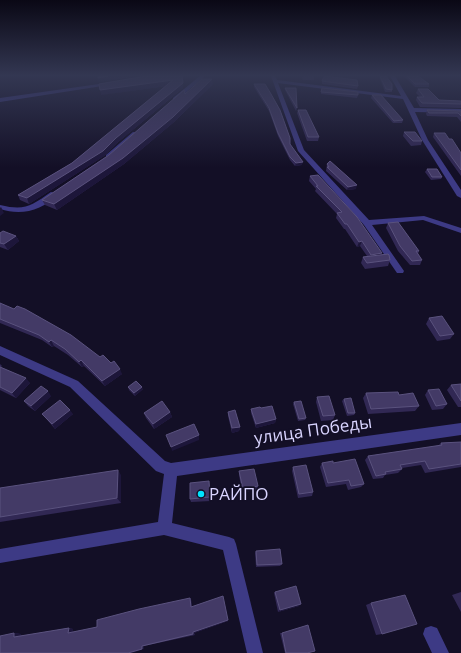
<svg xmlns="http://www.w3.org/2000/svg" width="461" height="653" font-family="'Open Sans',sans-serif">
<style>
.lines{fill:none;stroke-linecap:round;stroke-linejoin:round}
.minor{fill:#3d3a85;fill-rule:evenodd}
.wall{fill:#312854}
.shaded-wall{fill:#1d163a}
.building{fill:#433a66;stroke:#5a527e}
.poi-dot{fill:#00e5ff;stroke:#130f26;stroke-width:1.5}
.labels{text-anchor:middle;stroke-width:3.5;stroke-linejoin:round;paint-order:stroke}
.near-street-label{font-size:17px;fill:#d9d4ff;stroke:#130f26}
.near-poi-label{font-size:17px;fill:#d9d4ff;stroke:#130f26;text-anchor:start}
</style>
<rect width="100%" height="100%" fill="#130f26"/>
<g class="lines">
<path class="minor" d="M200 76H205L177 100H173V98Z
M271 76H275L277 80 401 96 390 76H395L414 108 461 109V113L415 112 428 140 461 190V198L457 196 422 140 403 99 278 83 304 150 369 220 424 216 461 228V233L423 220 372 225 404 271 403 273H397L364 225 298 151Z
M113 82 115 84 0 102V98Z
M133 132 138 133 110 157H106V155Z
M51 192 58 194C42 211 21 216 0 209V205C25 211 31 206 51 192Z
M0 346 78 381 165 461 171 463 461 423V435L177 476 172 523 229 537 234 539 236 544 263 653H247L223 550 164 535 0 563V549L158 522 164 474 156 471 70 387 0 355Z
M431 626 437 628 449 653H432L423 634 425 628Z"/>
</g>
<path class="wall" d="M302 76H314V80H303Z
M379 76H386L392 90V92H385Z
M404 76H418L429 84V87H415Z
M322 81 358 86 357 89 322 84Z
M183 83V88L117 143 104 156 29 204 20 200 18 195 72 163 166 86 101 95Z
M213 84 174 122 124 164 57 210 45 205 42 200Z
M254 84 290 144 302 165 295 166 290 160 278 136 269 111 254 87Z
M285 88 297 108 296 111 285 90Z
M322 88 358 95 357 98 321 94Z
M418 89 439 100 461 101V108L420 107 416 100 417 97H420L416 93Z
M372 95 403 120 402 123H393L371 98Z
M298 110 319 137 318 141H307L297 113Z
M427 110 461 111V122L457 117 427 116 426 114Z
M404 132 422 141 421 145 411 146 403 136Z
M434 133 449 139 461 153V176L433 137Z
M327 164 356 189 347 190 326 171Z
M427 169 442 177 441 179 431 180 425 172Z
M310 176 382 253 381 255 390 260 388 266 365 269 361 263 363 257 367 256 360 246 357 247 345 229H344L336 218 337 214 315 191 316 189 309 181Z
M388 223 419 251 418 254 422 260 420 265H410L398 251 386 228Z
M0 233 16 236 19 241 8 250 0 247Z
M0 303 122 374 105 386 84 366 82 367 68 355 54 346 52 347 42 340 0 323Z
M429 318 454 334 450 339 437 341 426 324Z
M0 364 2 366 1 367 30 383 16 398 0 390Z
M461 384V407H458L447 390 451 385Z
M128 387 143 389 135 396 129 390Z
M428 390 447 404 443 409 432 410 425 395Z
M366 393 399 395 419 406 415 411 368 414 363 398Z
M51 396 35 411 28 406 24 401Z
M317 397 335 415 333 420 321 421 316 402Z
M344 399 355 413 354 415 347 416 342 401Z
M294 402 306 418 305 420 298 421 293 404Z
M251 409 276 419 275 423 256 428 251 413Z
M170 412 172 417 154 429 146 418 144 413Z
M228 412 240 427 239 431 232 433 228 416Z
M42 414H73L55 429Z
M461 442V467L425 473 421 465 402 468V469L398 473 385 475 383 478 373 479 365 460 368 456 438 446 441 443Z
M322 463H333L364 484 361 487 348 490 346 484 326 487 320 467Z
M293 467 313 492 312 496 298 498 292 471Z
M239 471 258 486 257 490 242 492 239 475Z
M121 475V503L0 522V488Z
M209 481 211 501 191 502 190 499Z
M256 551 282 564 280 566 256 567 255 553Z
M275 592 299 606 278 612 274 593Z
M461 592V612L452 595Z
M190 598 191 599 192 607 228 621 194 633 195 635 144 646V649L0 653 14 633 21 634 20 636 69 628 73 629V632L97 627Z
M371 603 382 634 376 635 366 605Z
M280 633H282L307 653H285Z"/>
<path class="shaded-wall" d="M108 76H141L99 82 98 78Z
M212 79 213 84 174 122 124 164 57 210 54 204Z
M173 80 174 85 101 95 100 90Z
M183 83V88L117 143 104 156 29 204 27 198 116 138Z
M303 162 302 165 295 166 296 163Z
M357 185 356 189 347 190 348 187Z
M1 207 4 213 0 216V208Z
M16 236 19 241 8 250 4 244Z
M362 241 360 246 357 247 359 242Z
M382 253 380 258 369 260 371 255Z
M51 340 54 346 52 347 49 342Z
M81 360 84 366 82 367 79 362Z
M120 369 122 374 105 386 102 381Z
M26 378 30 383 16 398 12 393Z
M142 387 143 389 135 396 134 393Z
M48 391 51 396 35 411 31 406Z
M70 410 73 414 55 429 52 424Z
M170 412 172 417 154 429 153 424Z
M276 419 275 423 256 428V424Z
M240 427 239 431 232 433V428Z
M199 435V440L172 451 171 447Z
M118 470 121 475V503L117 498Z
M190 598 191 599 192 608 191 607Z
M301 604 299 606 278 612 280 610Z
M228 620V621L194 633 195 635 193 634V632Z
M69 628 73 629V634L68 633Z
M14 633 21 634 20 637H14Z
M142 646H144V649L132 653H128Z"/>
<path class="building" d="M98 76H108L98 78Z
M146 76H182L183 83 116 138 103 151 27 198 18 195 72 163 173 80 100 90 99 84Z
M324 76 357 80 358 86 322 81Z
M380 76H386L392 84V90L386 89Z
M407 76H418L429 84H415Z
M202 79H212L173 117 123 158 54 204 42 200 109 155 184 90 185 94Z
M254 84H265L271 94 280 110 290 138V144L303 162 296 163 290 157 278 133 269 108Z
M285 88H296L297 108Z
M322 88 358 92V95L321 92Z
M418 89H428L439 100 461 101V104L422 103 417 97H424Z
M372 95H381L403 120 394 121Z
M298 110H306L319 137H308Z
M427 110 461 111V116L458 113H429Z
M404 132H415L422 141H413Z
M434 133H445L449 139H452L461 153V170Z
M330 161 357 185 348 187 327 167H329L327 164Z
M427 169H437L442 177H432Z
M318 175 357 217 382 253 371 255 362 241 359 242 347 224H345L337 213 342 212 316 186H318L310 176Z
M398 222 419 251H416L422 260 412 261 400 246 388 223Z
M3 231 16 236 4 244 0 243V233Z
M388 254 389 255 390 260 367 263 363 257Z
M0 303 14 309 17 306 25 309 71 335 100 357 103 355 111 363 114 361 120 369 102 381 81 360 79 362 65 349 51 340 49 342 39 335 0 319Z
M442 316 454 334 440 336 429 318Z
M0 367 26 378 12 393 0 387Z
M136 381 142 387 134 393 128 387Z
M461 384V401L451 385Z
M41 386 48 391 31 406 24 401Z
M439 389 447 404 436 406 428 390Z
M398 392 399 395 413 393 419 406 371 409 366 393Z
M329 396 335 415 323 416 317 397Z
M351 398 355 413H348L344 399Z
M60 400 70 410 52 424 42 414Z
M162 401 170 412 153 424 144 413Z
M301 401 306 418 299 419 294 402Z
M272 406 276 419 256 424 251 409 260 407 261 408Z
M235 410 240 427 232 428 228 412Z
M194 424 199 435 171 447 166 435Z
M461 442V464L429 469 425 461 400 465 402 469 385 472 386 474 376 476 368 456 442 445 441 443Z
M355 459 364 484 351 486 349 480 328 483 322 463 333 461V463Z
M306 465 313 492 299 494 293 467Z
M254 469 258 486 243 489 239 471Z
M118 470 117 498 0 517V488Z
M209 481 210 497 190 499V483Z
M280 549 282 564 257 565 256 551Z
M296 586 301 604 280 610 275 592Z
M405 595 417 624 382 634 371 603Z
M223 596 228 620 193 632V634L142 646V649L128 653H0V636L14 633V637L69 628 68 633 97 627V620L139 609 190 598 191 607Z
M308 625 315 651 307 653H286L282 633Z"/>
<linearGradient id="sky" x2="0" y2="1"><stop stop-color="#0a0815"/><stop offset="0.45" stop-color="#333752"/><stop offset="1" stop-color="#333752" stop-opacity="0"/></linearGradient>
<rect width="461" height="168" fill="url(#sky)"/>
<circle class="poi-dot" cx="201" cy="494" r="4"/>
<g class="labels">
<g class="near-street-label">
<text transform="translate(313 430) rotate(-8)" y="6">улица Победы</text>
</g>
<g class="near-poi-label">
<text x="209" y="500">РАЙПО</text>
</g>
</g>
</svg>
